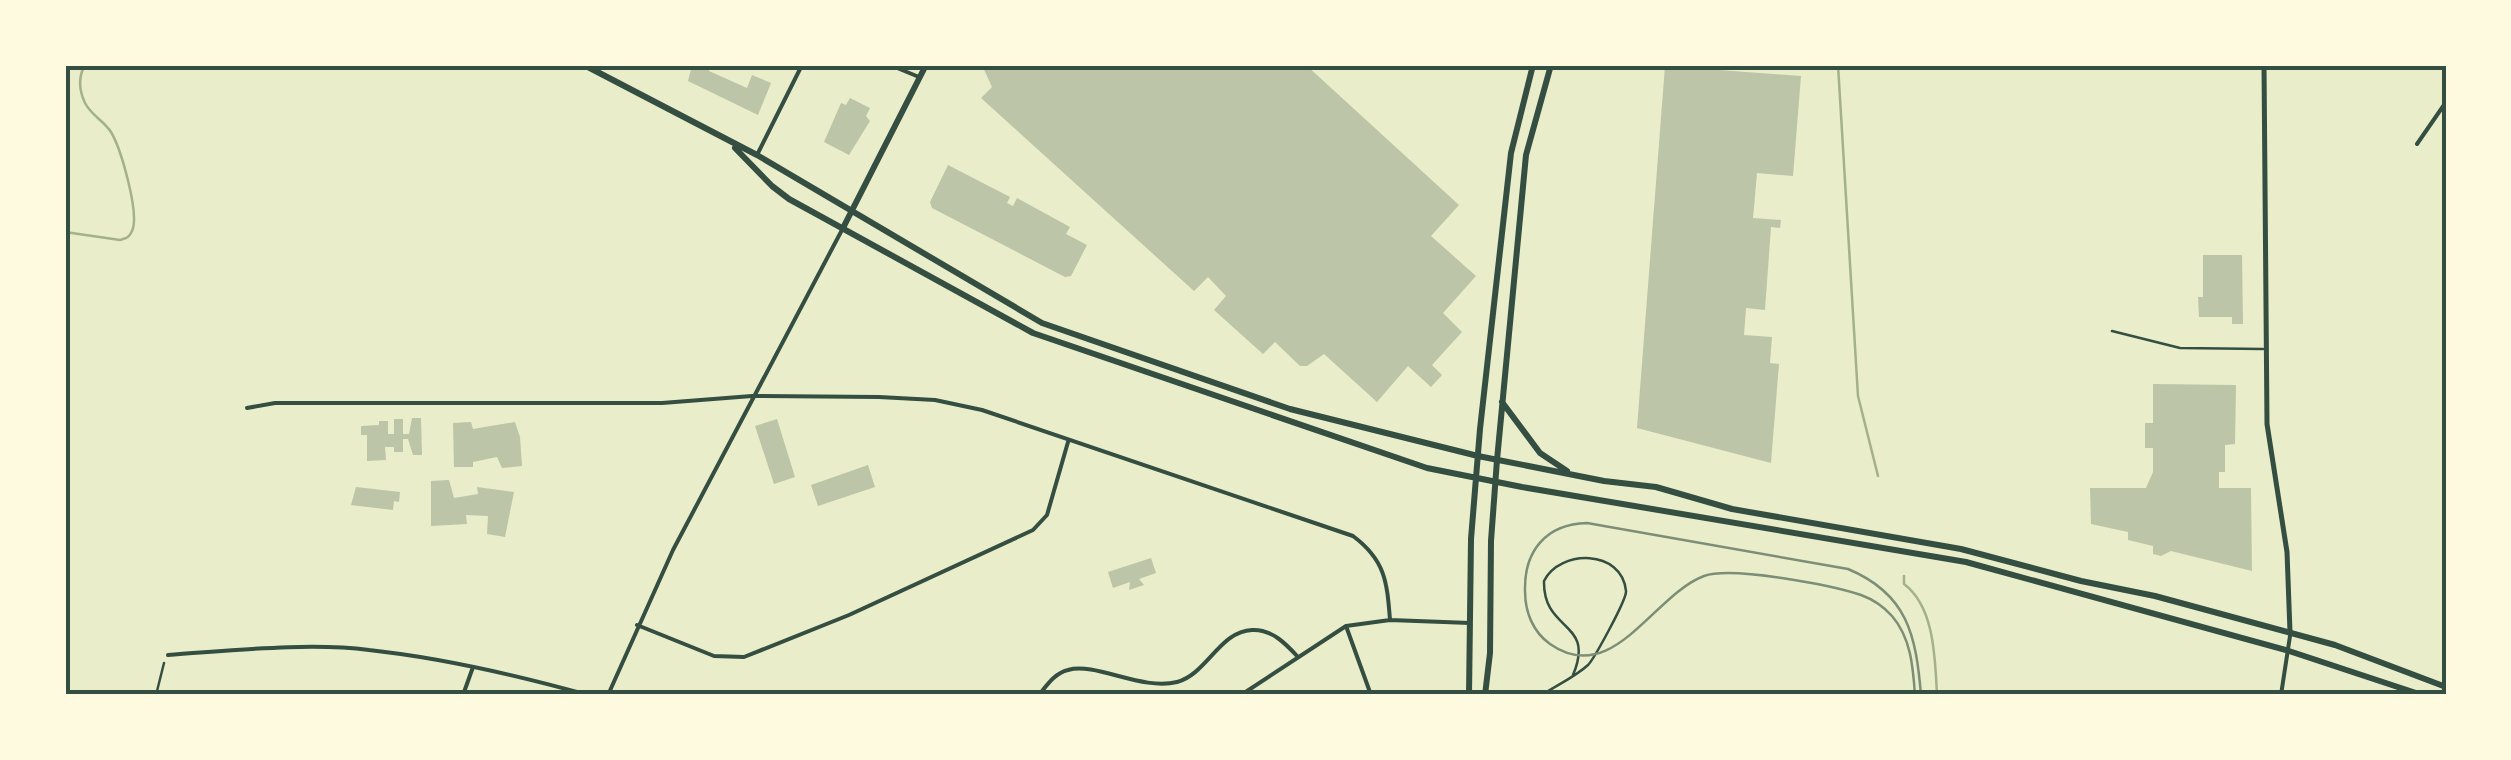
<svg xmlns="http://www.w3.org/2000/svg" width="2511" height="760" font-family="'IBM Plex Serif',serif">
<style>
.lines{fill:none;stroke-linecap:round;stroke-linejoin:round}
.stream{stroke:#a3b18a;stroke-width:2.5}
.building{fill:#bcc5a7}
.path{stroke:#344e41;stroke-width:2.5}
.service{stroke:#344e41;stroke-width:2.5}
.minor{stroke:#344e41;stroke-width:4}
.tertiary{stroke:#344e41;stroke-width:5}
.secondary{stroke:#344e41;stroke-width:6}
.tram{stroke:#7c8e77;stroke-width:2.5}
.neatline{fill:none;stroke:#344e41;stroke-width:4}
</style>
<rect width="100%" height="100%" fill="#e9edc9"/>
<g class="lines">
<path class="stream" d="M1838 65 1858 396 1878 476
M65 232 120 240C126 238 129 238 132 231 140 214 121 149 111 132 104 121 91 115 85 103 79 90 78 77 85 65
M1904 576V584C1935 607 1935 660 1937 695"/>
</g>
<path class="building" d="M692 65H710L709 71 747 88 752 75 771 83 758 115 688 81Z
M982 65H1306L1459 205 1431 236 1476 276 1443 313 1462 332 1432 365 1442 375 1431 387 1408 366 1377 402 1324 354 1307 366H1300L1275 342 1263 354 1214 310 1226 296 1208 277 1194 291 981 98 992 87Z
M1665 66 1801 76 1793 176 1757 173 1753 218 1781 220 1780 228 1771 227 1765 310 1746 308 1744 335 1772 337 1770 363 1779 364 1771 463 1637 428Z
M850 98 870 108 866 116 870 121 849 155 824 142 841 103 846 105Z
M948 165 1010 197 1007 203 1013 206 1017 198 1070 227 1066 234 1087 245 1071 276 1065 277 932 208 930 202Z
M2203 255H2242L2243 324H2232V317H2199L2198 297H2203Z
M2153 384 2236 385 2235 444 2225 445V472H2219V488H2251L2252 571 2171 551 2161 556 2153 554V546L2128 540V532L2091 524 2090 488H2146L2153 472V448H2145V423H2153Z
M412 418H421L422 455H413L408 439H403V452H394V447H385L386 460 367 461V435H361V426L379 425V421H388V434H394V419H403V434H409Z
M777 419 795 477 774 484 755 426Z
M471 422 473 429 515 422 520 437 522 466 502 468 497 457 473 462V467H454L453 423Z
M868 465 875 487 818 506 811 485Z
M449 480 454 498 478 494 477 487 514 492 505 537 487 534 488 516 466 515 467 524 431 526V481Z
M356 487 400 492 399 502 394 501 393 510 351 505Z
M1151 558 1156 573 1139 579 1144 585 1129 590 1130 582 1113 588 1108 572Z"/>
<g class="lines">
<path class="path" d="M156 695 164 663"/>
<path class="service" d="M2112 331 2180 348 2263 349
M1542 695C1557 685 1575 677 1588 665 1594 659 1627 599 1626 591 1622 549 1560 549 1544 581 1543 633 1596 620 1573 675"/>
<path class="minor" d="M890 65 919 77
M2417 144 2446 102
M757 155 802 65
M247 408 275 403H662L752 396 879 397 935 400 982 410 1353 536C1385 560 1387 581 1390 620
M637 625 714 656 744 657 849 615 1033 530 1047 515 1068 442
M1346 626 1371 695
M168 655C229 651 308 642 369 650 443 658 516 675 588 695
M463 695 473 667
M608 695 673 550 843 228
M1039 695C1047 685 1055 673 1068 670 1096 662 1142 691 1177 682 1207 674 1220 631 1252 630 1272 629 1286 644 1298 657
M1241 695 1346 626 1390 620 1470 623
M2281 695 2290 636"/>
<path class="tertiary" d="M2264 65 2267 424 2287 552 2290 632"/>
<path class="secondary" d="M584 65 757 155 1042 323 1290 409 1478 456 1604 481 1656 487 1732 509 1961 549 2081 581 2155 596 2335 645 2446 687
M735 148 772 186 789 199 1033 333 1427 468 1522 487 1966 562 2289 651 2422 695
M843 228 926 65
M1502 402 1540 453 1567 471
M1469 695 1471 539 1480 429 1511 153 1533 65
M1485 695 1490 653 1491 541 1497 460 1526 155 1551 65"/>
<path class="tram" d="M1915 695C1913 667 1911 638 1892 616 1884 607 1872 599 1861 595 1831 585 1732 566 1704 576 1653 595 1613 688 1550 644 1533 632 1525 612 1525 591 1524 551 1546 524 1587 523L1848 569C1908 594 1916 636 1921 695"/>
</g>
<rect width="2511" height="760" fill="none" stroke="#fefae0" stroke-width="135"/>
<rect x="68" y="68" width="2376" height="624" class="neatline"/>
</svg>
